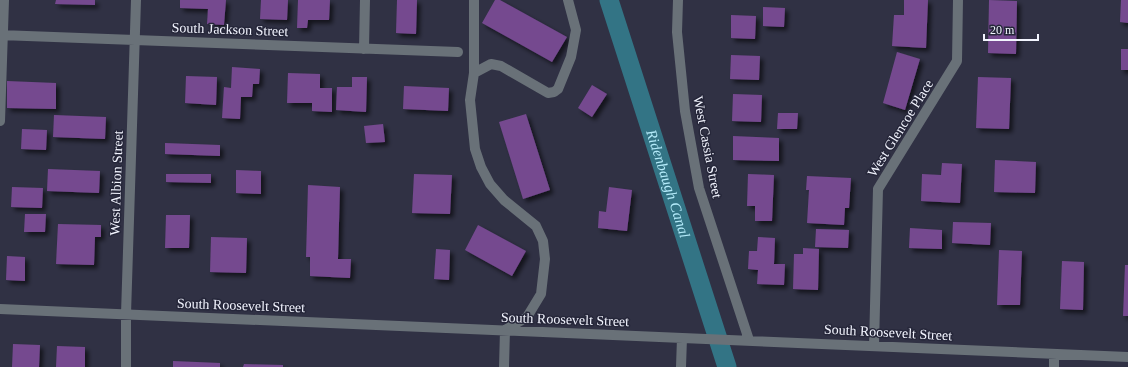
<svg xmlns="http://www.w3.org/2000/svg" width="1128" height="367" font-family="Georgia,serif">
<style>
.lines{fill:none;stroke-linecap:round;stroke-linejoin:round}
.canal{stroke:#337485;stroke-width:19}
.building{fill:#75498f;filter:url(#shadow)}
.minor{stroke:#697178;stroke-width:10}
.labels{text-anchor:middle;stroke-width:3;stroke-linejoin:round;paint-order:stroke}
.street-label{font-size:14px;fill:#f2f4fe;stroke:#26273a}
.water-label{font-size:15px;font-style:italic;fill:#b3eaf9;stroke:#26273a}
</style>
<defs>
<filter id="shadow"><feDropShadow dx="3.5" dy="3.5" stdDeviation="2" flood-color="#0009"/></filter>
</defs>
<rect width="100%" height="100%" fill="#303144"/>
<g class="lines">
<path class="canal" id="s1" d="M609 0 727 367"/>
</g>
<path class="building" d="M56 0H95V5L55 4Z
M180 0H226L224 25 207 24 208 9 180 8Z
M261 0H288L287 20 260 19Z
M298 0H330L329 20H308L307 28H297Z
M397 0H417L416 34 396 33Z
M495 0H500L567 37 552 62 482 23Z
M904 0H928L926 48 892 46 894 15H904Z
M989 0 1017 1 1016 54 988 53Z
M1121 0H1128V23L1120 22Z
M763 7 785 8 784 27 763 26Z
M731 15 756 16 755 39 731 38Z
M1121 49H1128V70H1121Z
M897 52 920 59 905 110 883 103Z
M731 55 760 56 759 80 730 79Z
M232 67 260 69 259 84H253L252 97H241L240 119 222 118 224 87 231 88Z
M288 73 320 74V88H332V112L312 111V103H287Z
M186 76 217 77 216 105 185 103Z
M352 77H367L366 112 336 110 337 87H352Z
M978 77 1011 78 1009 129 976 128Z
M7 81 56 83V109L7 108Z
M592 85 607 94 592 117 578 108Z
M404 86 449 88 448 111 403 109Z
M733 94 762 95 761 122 732 121Z
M778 113H798L797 129H777Z
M526 114 550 190 523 199 499 122Z
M54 115 106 117 105 139 53 137Z
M383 124 385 142 366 143 364 126Z
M22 129 47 130 46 150 21 149Z
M733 136 779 138V161L733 160Z
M165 143 220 145V156L165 154Z
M995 160 1036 162 1035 193 994 192Z
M942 163 962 164 960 203 921 201 922 174 941 175Z
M48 169 100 171 99 193 47 191Z
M236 170 261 171V194L236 193Z
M166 174H211V183L166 182Z
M414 174 452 175 450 214 412 213Z
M748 174 774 175 772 221H755V206H747Z
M807 176 851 178 849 208H845L844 225 807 223 809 190H806Z
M308 185 340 187 338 259H351L350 278 310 276V257H306Z
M12 187 43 188 42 208 11 207Z
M609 187 632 190 627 231 598 228 599 211 606 212Z
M25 214H46L45 232H24Z
M166 215H190L189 248H165Z
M953 222 991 223 990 245 952 243Z
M58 224 101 225V237H95L94 265 56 264Z
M478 225 526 251 512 276 465 250Z
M910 228 942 230V249L909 248Z
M816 229 849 230 848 248 815 247Z
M211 237 247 238 246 273 210 272Z
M758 237 775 238 774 264H785L784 285 757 284 758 270 748 269 749 251H757Z
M803 248 819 249 818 290 793 289 794 254H803Z
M436 249 450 250 449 280 434 279Z
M999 250 1022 251 1020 305H997Z
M7 256 25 257V281L6 280Z
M1062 261 1084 262 1083 310 1060 309Z
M1125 265H1128V316H1123Z
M13 344 40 345 39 367H12Z
M57 346 85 347V367H56Z
M173 361 220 363V367H173Z
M244 364 283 365V367H243Z"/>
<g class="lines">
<path class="minor" d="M474 0V73L470 100 475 149 481 167 490 184 504 200 536 226 543 241 545 259 541 294 527 317 505 330 504 367
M678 0 677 32 685 111 699 188 749 340
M0 35 458 52
M364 49 365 0
M474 73 491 64 501 66 548 93 554 92 558 89 571 57 576 30 568 0
M0 121 4 0
M0 309 1128 357
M874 345 878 189 957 61 958 0
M126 367V314L136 0
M681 367 682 338
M1054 367V354"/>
</g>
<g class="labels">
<g class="street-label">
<text transform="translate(230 29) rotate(2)" y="5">South Jackson Street</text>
<text transform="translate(900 128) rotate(-58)" y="5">West Glencoe Place</text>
<text transform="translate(708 147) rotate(79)" y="5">West Cassia Street</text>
<text transform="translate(116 183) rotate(-88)" y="5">West Albion Street</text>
<text transform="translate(241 305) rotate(2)" y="5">South Roosevelt Street</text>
<text transform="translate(565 319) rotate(2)" y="5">South Roosevelt Street</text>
<text transform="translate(888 332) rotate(3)" y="5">South Roosevelt Street</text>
</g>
<g class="water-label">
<text dy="5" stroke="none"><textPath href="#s1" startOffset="193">Ridenbaugh Canal</textPath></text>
</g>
</g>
<path d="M984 34v6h54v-6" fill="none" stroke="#f2f4fe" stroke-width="2"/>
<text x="990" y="34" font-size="12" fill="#f2f4fe" stroke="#26273a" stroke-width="3" paint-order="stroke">20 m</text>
</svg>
